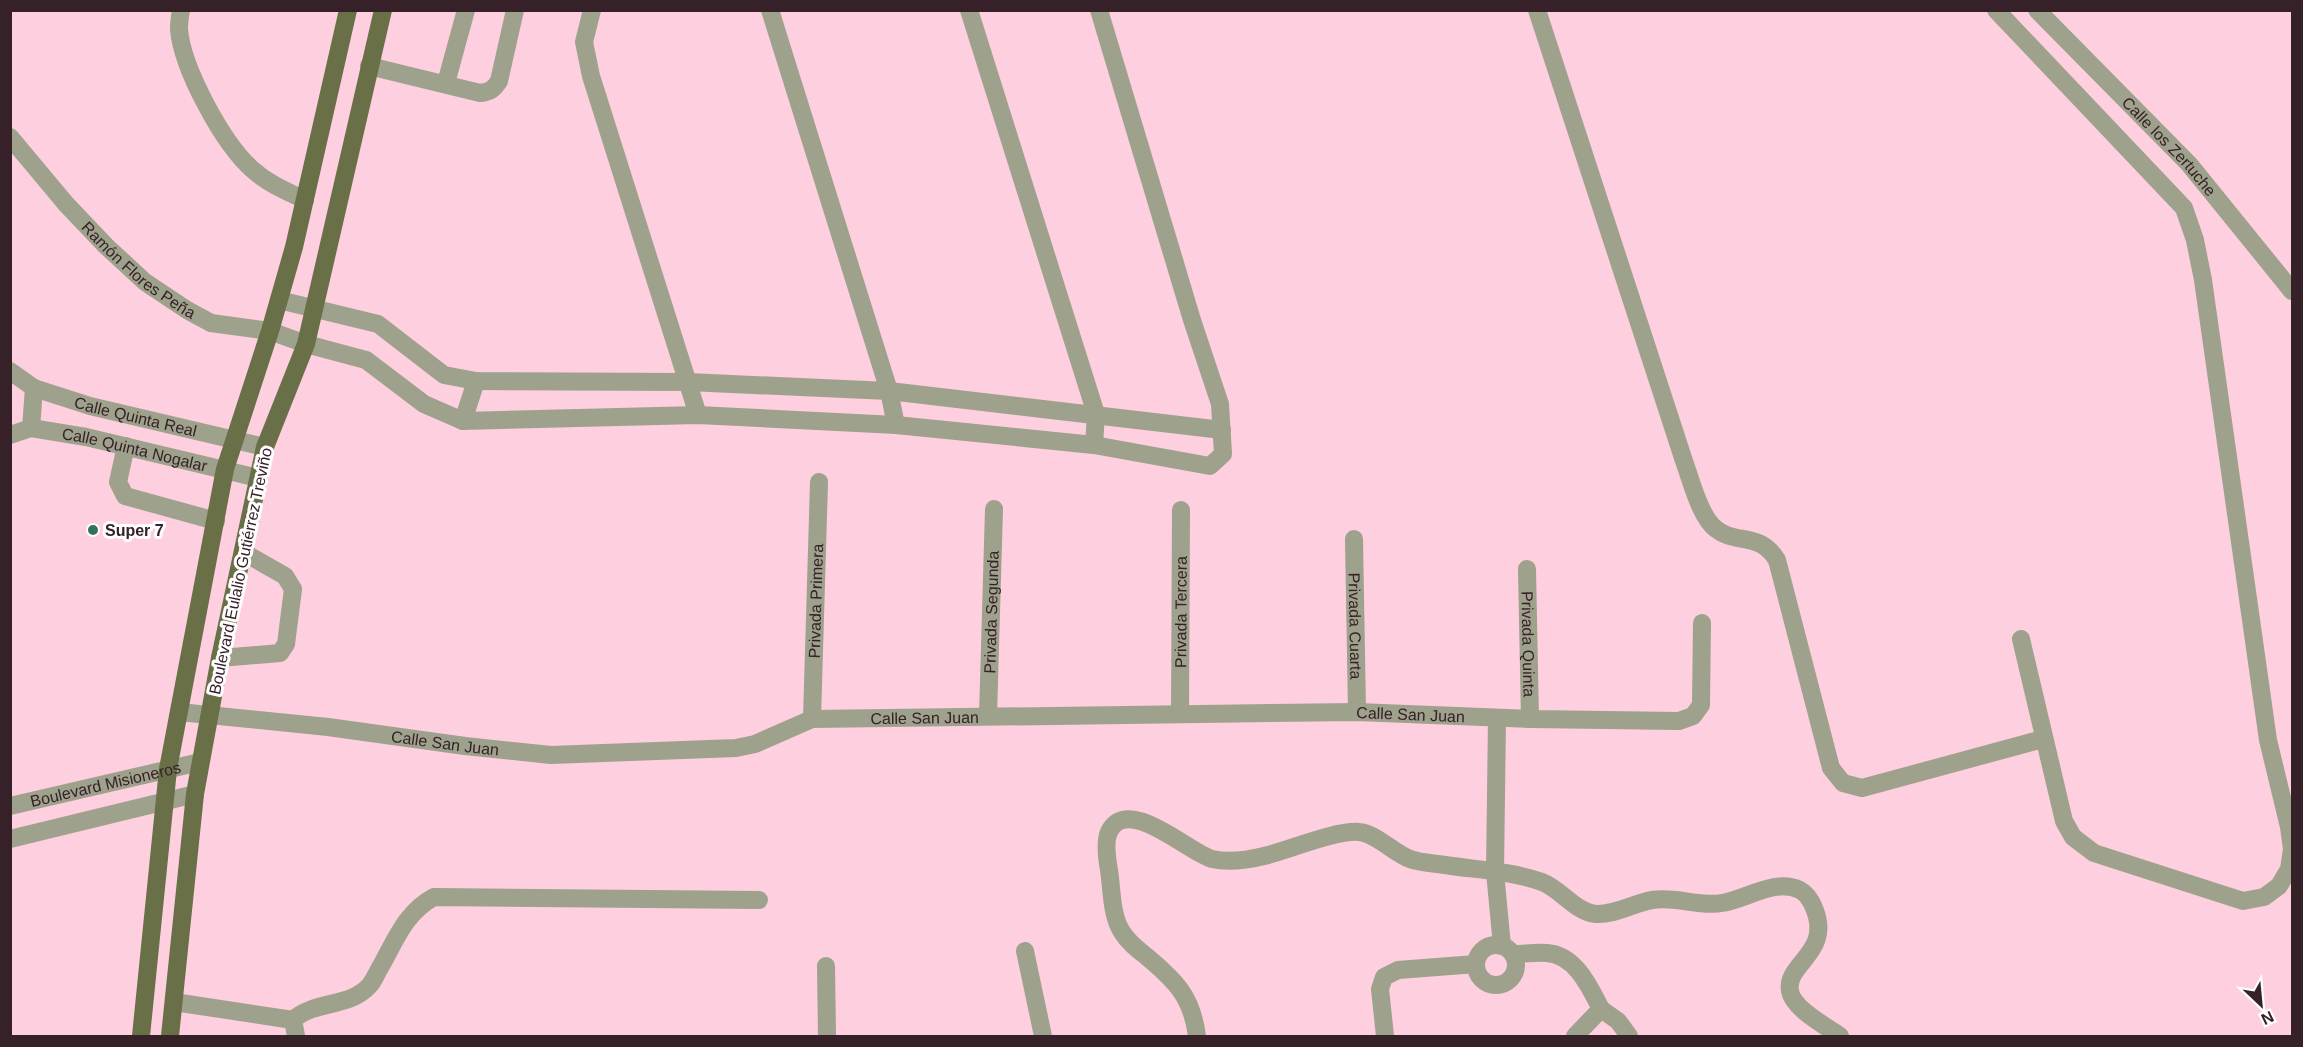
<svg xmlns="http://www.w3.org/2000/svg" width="2303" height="1047" font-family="Helvetica,sans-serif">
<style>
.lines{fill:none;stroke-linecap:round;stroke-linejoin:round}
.minor{stroke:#9ea18b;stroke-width:18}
.major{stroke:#696f46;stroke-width:18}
.poi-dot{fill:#317262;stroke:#fefefe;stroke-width:2}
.labels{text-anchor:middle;stroke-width:6;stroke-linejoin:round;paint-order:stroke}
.street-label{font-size:16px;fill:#362129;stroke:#fefefe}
.poi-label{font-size:16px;font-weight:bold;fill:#362129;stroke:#fefefe;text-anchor:start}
</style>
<rect width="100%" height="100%" fill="#fdcfdf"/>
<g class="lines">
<g class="minor">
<path d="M181 10C180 16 179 23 179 29 182 68 223 144 253 170 269 184 286 191 305 200"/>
<path d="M592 10 584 42 591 76 698 415"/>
<path d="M770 10 889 391 896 425"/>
<path d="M969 10 1096 414 1094 445"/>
<path d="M1537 10 1684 461C1691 480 1700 517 1716 529 1736 545 1759 531 1777 560L1831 768 1843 783 1862 788 2043 739"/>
<path d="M1996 10 2184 208 2195 240 2203 280 2268 740 2289 827 2292 849 2289 869 2279 886 2264 897 2243 901 2094 853 2073 837 2064 821 2021 639"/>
<path id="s1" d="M2037 10 2189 164 2292 291"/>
<path d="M369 66 480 93C490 92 494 89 499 81L515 10"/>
<path d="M446 83 466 10"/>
<path id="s2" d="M10 137 66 204 106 246 145 282 187 310 211 323 270 331 306 344 366 360 424 404 463 421 698 415 896 425 1094 445 1210 466 1223 454 1220 404 1192 320 1099 10"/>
<path d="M279 300 378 324 444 375 476 381 688 382 889 391 1222 430"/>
<path id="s3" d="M10 371 34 388 90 406 265 447"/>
<path d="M463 421 476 381"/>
<path d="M31 428 34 388"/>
<path id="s4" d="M10 435 31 428 86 437 258 478"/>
<path d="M126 446 118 482 125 496 216 521"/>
<path id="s5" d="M1354 539 1357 712"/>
<path id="s6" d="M1527 569 1530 719"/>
<path d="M220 658 280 653 286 644 293 589 285 576 243 552"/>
<path id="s7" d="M179 712 328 727 465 746 551 755 736 748 755 744 812 719 1357 712 1530 719 1679 721 1693 716 1701 705 1702 623"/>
<path id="s8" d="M1180 714 1181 510"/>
<path id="s9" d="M988 716 994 509"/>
<path d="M1497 718 1495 872 1502 946"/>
<path id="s10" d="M812 719 819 482"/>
<path id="s11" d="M10 806 200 762"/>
<path d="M10 839 195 794"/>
<circle cx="1496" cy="965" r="20"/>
<path d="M1025 951 1043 1036"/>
<path d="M1513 954C1524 954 1536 952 1547 953 1576 955 1590 988 1601 1009L1575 1036"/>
<path d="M826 966 827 1036"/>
<path d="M174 1002 293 1020"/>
<path d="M1601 1009 1618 1021 1629 1036"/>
<path d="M296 1036 293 1020C315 1000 349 1008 369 986 374 981 377 972 381 966 396 939 406 912 434 897L759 900"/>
<path d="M1197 1036C1192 997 1176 981 1146 956 1137 949 1128 942 1122 932 1111 915 1112 889 1109 870 1107 859 1104 840 1110 830 1130 796 1189 853 1212 859 1229 863 1248 860 1264 856 1289 850 1336 830 1359 832 1375 833 1394 853 1410 859 1421 863 1433 863 1445 865 1477 870 1511 871 1542 882 1561 889 1575 912 1596 914 1615 915 1634 903 1652 900 1676 896 1699 907 1722 903 1747 899 1775 878 1800 890 1807 894 1811 900 1814 908 1833 953 1785 963 1790 991 1793 1009 1826 1026 1840 1036"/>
<path d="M1385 1036 1380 989 1384 977 1398 970 1476 964"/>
</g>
<path class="major" d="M141 1036 168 769 225 469 270 331 294 247 348 10
M170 1036 195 794 220 658 265 447 306 344 383 10"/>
</g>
<circle class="poi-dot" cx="93" cy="530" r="6"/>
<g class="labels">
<g class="street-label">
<text dy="6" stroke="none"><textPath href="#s1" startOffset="190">Calle los Zertuche</textPath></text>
<text dy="6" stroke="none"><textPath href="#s2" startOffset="186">Ramón Flores Peña</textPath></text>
<text dy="6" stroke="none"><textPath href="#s3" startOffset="135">Calle Quinta Real</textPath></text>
<text dy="6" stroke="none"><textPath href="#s4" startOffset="128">Calle Quinta Nogalar</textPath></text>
<text transform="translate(240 571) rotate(-78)" y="6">Boulevard Eulalio Gutiérrez Treviño</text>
<text dy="6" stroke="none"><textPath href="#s10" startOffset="118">Privada Primera</textPath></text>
<text dy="6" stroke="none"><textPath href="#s9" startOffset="104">Privada Segunda</textPath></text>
<text dy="6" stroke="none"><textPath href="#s8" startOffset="102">Privada Tercera</textPath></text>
<text dy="6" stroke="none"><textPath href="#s5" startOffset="87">Privada Cuarta</textPath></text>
<text dy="6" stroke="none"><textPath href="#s6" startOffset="75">Privada Quinta</textPath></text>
<text dy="6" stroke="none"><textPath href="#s7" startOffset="1240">Calle San Juan</textPath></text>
<text dy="6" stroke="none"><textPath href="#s7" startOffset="754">Calle San Juan</textPath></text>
<text dy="6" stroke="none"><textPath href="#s7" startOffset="268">Calle San Juan</textPath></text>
<text dy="6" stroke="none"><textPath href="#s11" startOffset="98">Boulevard Misioneros</textPath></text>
</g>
<g class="poi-label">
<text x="105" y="536">Super 7</text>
</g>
</g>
<rect width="2303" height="1047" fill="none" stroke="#362129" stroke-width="24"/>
<g transform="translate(2261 1005) rotate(154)" stroke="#fefefe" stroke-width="4.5" paint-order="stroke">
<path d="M0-4.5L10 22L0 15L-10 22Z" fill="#362129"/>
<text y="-9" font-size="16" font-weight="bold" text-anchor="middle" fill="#362129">N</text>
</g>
</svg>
